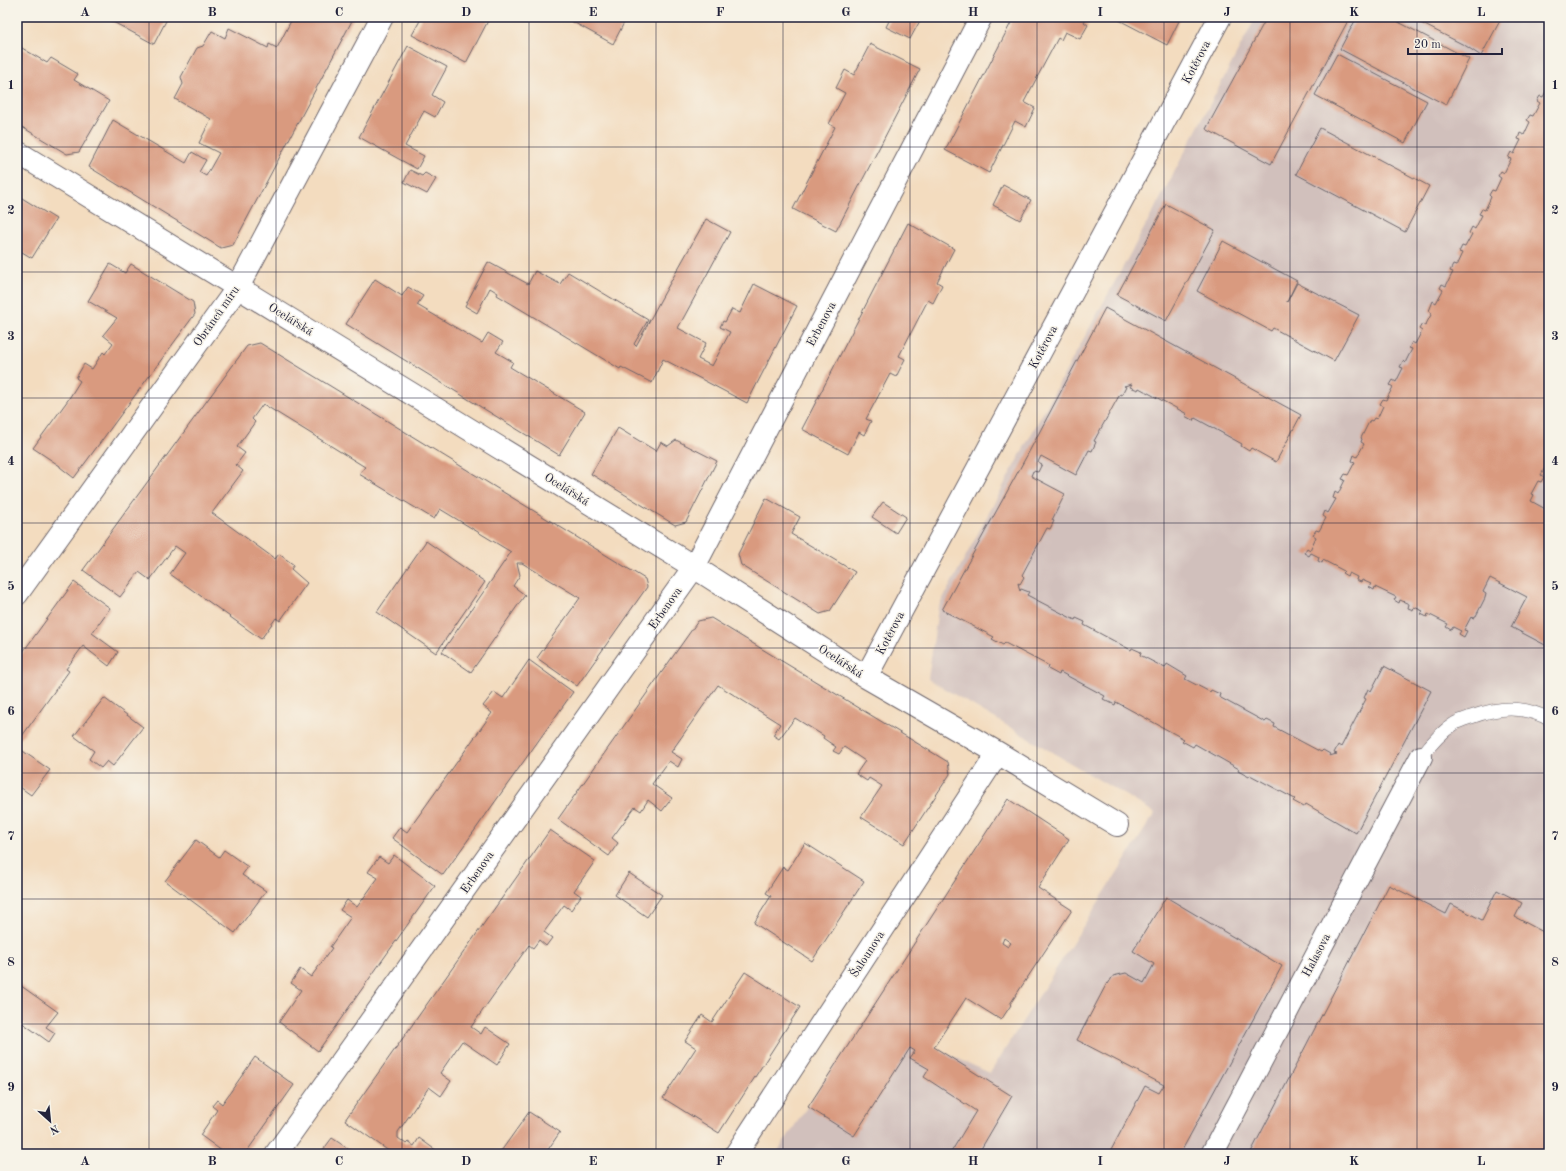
<svg xmlns="http://www.w3.org/2000/svg" width="1566" height="1171" font-family="'Old Standard TT',serif">
<style>
.industrial{fill:#d1c0bc}
.building{fill:#d99a7f;fill-rule:evenodd}
.lines{fill:none;stroke-linecap:round;stroke-linejoin:round}
.service-casing{stroke:#6b6369;stroke-width:14}
.minor-casing{stroke:#6b6369;stroke-width:24}
.service{stroke:#fff;stroke-width:13}
.minor{stroke:#fff;stroke-width:22}
.grid{fill:none;stroke:#22223b;stroke-width:1;stroke-opacity:0.55}
.labels{text-anchor:middle;stroke-width:3;stroke-linejoin:round;paint-order:stroke}
.street-label{font-size:12px;fill:#22223b;stroke:#f7f3e8}
.neatline{fill:none;stroke:#22223b;stroke-width:1.5}
.grid-label{font-size:13px;text-anchor:middle;font-weight:bold;fill:#22223b}
</style>
<rect width="100%" height="100%" fill="#f7f3e8"/>
<filter id="ink" filterUnits="userSpaceOnUse"><feTurbulence type="fractalNoise" baseFrequency=".025" numOctaves="2"/><feDisplacementMap in="SourceGraphic" scale="8" xChannelSelector="R" yChannelSelector="G"/><feConvolveMatrix kernelMatrix="1 2 1 2 8 2 1 2 1" color-interpolation-filters="sRGB"/></filter>
<filter id="wash" filterUnits="userSpaceOnUse"><feTurbulence type="fractalNoise" baseFrequency=".012" numOctaves="4" result="noise"/><feDisplacementMap in="SourceGraphic" scale="16" xChannelSelector="R" yChannelSelector="G"/><feGaussianBlur stdDeviation="0.9" result="paint"/><feColorMatrix in="noise" values="0 0 0 0 0 0 0 0 0 0 0 0 0 0 0 0 0 1.4 0 .05"/><feComposite in="paint" operator="in"/></filter>
<g filter="url(#wash)">
<rect width="100%" height="100%" fill="#f3dcbf"/>
<path class="industrial" d="M1256 17H1549V1154H776L873 1007 941 1051 990 1073 1155 813 928 679 938 608 1021 453 1159 201Z"/>
<g id="blocks">
<path class="building" d="M104 17H168L154 44Z
M293 17H354L233 245 221 248 89 167 113 120 186 163 192 152 206 160 199 172 206 176 219 153 199 143 211 119 175 99 183 84 181 77 197 48 203 46 212 31 225 38 229 28 268 48 269 44 277 48Z
M422 17H490L466 63 412 35Z
M564 17H627L613 44Z
M891 17H922L910 39 886 27Z
M934 17H946L944 22Z
M1014 17H1087L1084 22 1088 25 1080 39 1065 32 1061 40 1058 38 1024 102 1035 108 1026 127 1015 121 989 173 945 150Z
M1120 17H1181L1167 45 1119 20Z
M1267 17H1350L1271 164 1206 129Z
M1357 17H1389L1469 59 1446 105 1340 49Z
M1409 17H1502L1481 56 1466 46Z
M870 44 920 69 836 231 793 209 835 127 829 124 845 93 836 88 845 70 854 75Z
M17 45 47 63 51 58 78 74 74 80 109 101 79 152 67 154 17 124Z
M408 46 447 67 432 95 443 102 435 117 424 111 405 146 424 156 417 169 359 137Z
M1337 54 1427 101 1405 143 1315 95Z
M1549 86V463L1548 462 1541 475 1544 477 1541 482 1538 481 1531 494 1534 495 1531 501 1549 511V647L1511 627 1527 597 1490 578 1483 592 1486 594 1485 598 1476 616H1475L1474 618 1471 617 1464 630 1467 631 1464 637 1459 634 1461 631 1453 627 1451 630 1446 627 1448 624 1428 614 1427 617 1421 614 1423 611 1414 607 1413 610 1408 608 1409 604 1400 600 1399 603 1394 600 1396 597 1375 587 1374 590 1369 587 1371 584 1362 580 1361 582 1356 580 1357 577 1349 573 1347 576 1342 573 1344 571 1323 560 1322 563 1318 561 1319 557 1311 553 1309 556 1304 553 1307 548 1310 550 1316 537 1313 535 1316 530 1319 531 1326 518 1323 516 1325 511 1328 513 1336 499 1333 498 1335 492 1338 494 1345 480 1342 479 1345 474 1348 475 1355 462 1352 461 1354 455 1357 457 1364 444 1361 442 1362 439 1361 438 1370 420 1372 421 1374 418 1377 419 1383 406 1380 404 1383 399 1386 400 1393 387 1390 385 1393 380 1396 382 1403 368 1400 367 1403 361 1405 363 1412 349 1409 348 1412 342 1415 344 1422 331 1419 329 1422 324 1425 326 1432 313 1429 311 1433 301 1436 303 1443 290 1440 288 1442 284 1446 286 1453 272 1450 271 1453 265 1456 266 1462 253 1459 252 1462 246 1465 247 1472 234 1469 233 1472 227 1475 229 1482 215 1479 214 1482 209 1485 210 1491 197 1489 195 1492 190 1495 191 1501 178 1498 176 1501 171 1504 173 1511 159 1508 158 1511 152 1514 154 1521 140 1518 139 1520 133 1524 135 1530 122 1527 120 1530 115 1533 116 1540 103 1537 101 1540 96 1543 97Z
M1320 128 1429 186 1405 232 1296 174Z
M410 170 422 176 425 173 436 179 427 194 404 182Z
M1003 185 1031 200 1020 220 993 205Z
M17 195 56 219 32 258 17 249Z
M1166 204 1215 230 1166 321 1117 295Z
M706 219 730 232 678 328 706 343 698 359 712 366 730 332 720 327 723 321 725 322 732 309 740 313 754 284 797 306 747 403 663 359 652 383 621 367 620 369 497 295 498 293 490 288 477 313 465 306 488 262 528 284 535 271 560 284 568 272 648 320 634 344 636 346 661 299Z
M908 223 954 249 937 282 942 285 933 303 928 300 899 356 905 359 896 377 890 374 866 419 871 421 864 435 859 432 848 454 802 429Z
M1223 241 1297 281 1287 302 1297 283 1359 315 1334 361 1273 328 1271 331 1197 291Z
M110 264 125 273 131 264 193 302 195 314 74 478 60 467V466L33 448 68 400 80 381 76 378 84 364 92 369 103 352 105 354 113 343 103 335 117 318 88 301Z
M375 279 402 296 408 287 423 296 417 305 482 343 488 333 503 342 496 352 513 362 510 367 585 412 559 455 346 324Z
M1105 308 1301 415 1276 462 1251 448 1249 451 1241 446 1242 444 1195 418 1194 421 1185 416 1187 414 1139 388 1138 390 1130 387 1132 384 1124 386 1126 387 1122 395 1120 394 1094 441 1096 442 1092 451 1089 450 1076 475 1041 456 1038 462 1042 464 1038 472 1033 471 1031 476 1065 494 1052 520 1054 521 1050 529 1047 528 1022 575 1024 577 1020 584 1018 583 1020 591 1021 589 1029 592 1027 595 1075 620 1076 618 1085 622 1084 625 1131 650 1132 648 1141 652 1140 655 1165 668 1167 664 1187 676 1185 679 1210 692 1211 690 1220 694 1219 697 1265 722 1267 720 1275 724 1274 727 1321 752 1323 750 1330 754 1329 756 1337 754 1334 753 1338 745 1341 747 1366 699 1364 698 1368 689 1371 691 1384 666 1431 691 1356 833 1306 804 1304 807 1293 801 1295 799 1250 775 1249 777 1238 771 1239 769 1195 744 1193 747 1182 741 1184 739 1140 715 1116 702 1115 705 1103 699 1105 696 1060 672 1059 675 1048 669 1049 666 1005 643 1003 645 992 639 994 637 942 610 1030 450Z
M260 343 645 579 647 587 577 686 537 658 580 598 522 563H517L520 575 513 586 525 595 471 672 442 652 511 552 440 509 434 519 359 474 365 467 263 404 252 419 255 422 237 447 245 453 236 465 243 471 212 513 275 559 279 554 294 565 291 569 307 583 280 621 276 618 261 639 170 574 185 553 175 546 150 580 139 572 120 597 83 570 247 346Z
M618 428 656 451 661 442 668 446 676 440 717 461 686 522 675 525 591 474Z
M766 498 800 517 791 534 855 572 830 611 820 614 741 565 738 554Z
M883 502 906 517 896 533 872 517Z
M426 541 485 582 436 653 377 612Z
M74 582 110 608 92 633 118 652 109 666 83 646 66 669 69 671 17 743V660Z
M711 618 948 762 950 774 904 844 861 817 882 786 869 778 867 781 856 774 865 761 844 747 839 754 833 751 836 747 823 738 824 736 795 718 779 739 773 735 780 724 718 685 671 752 682 759 678 767 669 761 652 784 672 798 662 811 648 800 641 811 635 807 612 838 618 843 609 856 558 819 698 621Z
M529 660 573 692 443 875 392 838 400 827 407 832 492 713 483 706 494 692 503 698Z
M104 698 143 727 113 766 107 761 101 768 89 759 94 751 74 736Z
M17 747 50 770 31 795 17 785 18 779Z
M1008 799 1069 839 1038 888 1072 910 1010 1004 1011 1005 1001 1020 966 998 934 1047 1012 1096 978 1154H950L976 1111 924 1077 929 1069 910 1058 915 1051 910 1048 854 1136 808 1107ZM1004 938 1011 943 1008 947 1002 943Z
M550 830 595 861 574 891 581 896 571 910 564 905 544 932 552 938 546 946 539 940 533 948 529 945 471 1027 481 1034 485 1027 510 1044 497 1065 462 1041 440 1073 451 1081 441 1096 429 1087 398 1132V1138L406 1144 408 1142 414 1146 419 1138 441 1154H393L345 1120Z
M196 840 219 857 224 850 248 867 242 875 266 891 235 933 165 881Z
M805 843 864 881 812 961 754 923 771 896 766 893 783 867 788 870Z
M394 855 435 886 318 1051 279 1022 301 990 291 983 300 969 311 977 332 948 330 947 351 917 340 910 347 900 357 907 378 878 368 872 379 857 388 863Z
M629 873 662 895 647 917 615 895Z
M1389 885 1446 914 1451 904 1482 920 1497 890 1522 903 1515 917 1549 935V1154H1250Z
M1166 897 1282 966 1180 1154H1109L1145 1086 1159 1093 1164 1085 1077 1040 1107 983 1108 984 1113 976 1126 973 1144 983 1154 964 1133 951Z
M745 972 800 1007 719 1133 663 1098 696 1048 685 1041 702 1015 712 1022Z
M17 983 58 1012 46 1027 55 1033 49 1042 17 1019Z
M255 1057 294 1085 245 1154H226L200 1135 217 1110 212 1106 217 1100 222 1104Z
M529 1112 560 1132 545 1154H499Z
M332 1138 356 1154H320Z"/>
</g>
</g>
<g filter="url(#ink)">
<use href="#blocks" fill-opacity="0" stroke="#6b6369" stroke-width="1"/>
<g class="lines">
<g class="service-casing">
<path id="service" d="M1421 757C1430 745 1441 732 1454 724 1458 721 1465 719 1471 717 1499 707 1522 705 1549 719"/>
</g>
<g class="minor-casing">
<path id="minor" d="M17 152 694 567 866 677 998 753 1117 825
M17 594 238 287 382 17
M866 677 1220 17
M276 1154 694 567 981 17
M736 1154 998 753
M1212 1154 1421 757"/>
</g>
<use href="#service" class="service"/>
<use href="#minor" class="minor"/>
</g>
</g>
<path class="grid" d="M149 17V1154M276 17V1154M402 17V1154M529 17V1154M656 17V1154M783 17V1154M910 17V1154M1037 17V1154M1164 17V1154M1290 17V1154M1417 17V1154M17 147H1549M17 272H1549M17 398H1549M17 523H1549M17 648H1549M17 773H1549M17 899H1549M17 1024H1549"/>
<g class="labels">
<g class="street-label">
<text transform="translate(1196 62) rotate(-62)" y="4">Kotěrova</text>
<text transform="translate(216 316) rotate(-55)" y="4">Obránců míru</text>
<text transform="translate(291 319) rotate(32)" y="4">Ocelářská</text>
<text transform="translate(821 324) rotate(-62)" y="4">Erbenova</text>
<text transform="translate(1043 347) rotate(-62)" y="4">Kotěrova</text>
<text transform="translate(567 489) rotate(32)" y="4">Ocelářská</text>
<text transform="translate(665 608) rotate(-55)" y="4">Erbenova</text>
<text transform="translate(890 633) rotate(-62)" y="4">Kotěrova</text>
<text transform="translate(841 661) rotate(33)" y="4">Ocelářská</text>
<text transform="translate(477 872) rotate(-55)" y="4">Erbenova</text>
<text transform="translate(867 954) rotate(-57)" y="4">Šalounova</text>
<text transform="translate(1316 955) rotate(-62)" y="4">Halasova</text>
</g>
</g>
<rect width="1566" height="1171" fill="none" stroke="#f7f3e8" stroke-width="44"/>
<g transform="translate(50 1121) rotate(153)" stroke="#f7f3e8" stroke-width="3" paint-order="stroke">
<path d="M0-3L7 15L0 10L-7 15Z" fill="#22223b"/>
<text y="-6" font-size="11" font-weight="bold" text-anchor="middle" fill="#22223b">N</text>
</g>
<path d="M1408 48v6h94v-6" fill="none" stroke="#22223b" stroke-width="2"/>
<text x="1414" y="48" font-size="12" fill="#22223b" stroke="#f7f3e8" stroke-width="3" paint-order="stroke">20 m</text>
<rect x="22" y="22" width="1522" height="1127" class="neatline"/>
<g class="grid-label">
<text x="85" y="16">A</text>
<text x="212" y="16">B</text>
<text x="339" y="16">C</text>
<text x="466" y="16">D</text>
<text x="593" y="16">E</text>
<text x="720" y="16">F</text>
<text x="846" y="16">G</text>
<text x="973" y="16">H</text>
<text x="1100" y="16">I</text>
<text x="1227" y="16">J</text>
<text x="1354" y="16">K</text>
<text x="1481" y="16">L</text>
<text x="11" y="89">1</text>
<text x="1555" y="89">1</text>
<text x="11" y="214">2</text>
<text x="1555" y="214">2</text>
<text x="11" y="340">3</text>
<text x="1555" y="340">3</text>
<text x="11" y="465">4</text>
<text x="1555" y="465">4</text>
<text x="11" y="590">5</text>
<text x="1555" y="590">5</text>
<text x="11" y="715">6</text>
<text x="1555" y="715">6</text>
<text x="11" y="840">7</text>
<text x="1555" y="840">7</text>
<text x="11" y="966">8</text>
<text x="1555" y="966">8</text>
<text x="11" y="1091">9</text>
<text x="1555" y="1091">9</text>
<text x="85" y="1165">A</text>
<text x="212" y="1165">B</text>
<text x="339" y="1165">C</text>
<text x="466" y="1165">D</text>
<text x="593" y="1165">E</text>
<text x="720" y="1165">F</text>
<text x="846" y="1165">G</text>
<text x="973" y="1165">H</text>
<text x="1100" y="1165">I</text>
<text x="1227" y="1165">J</text>
<text x="1354" y="1165">K</text>
<text x="1481" y="1165">L</text>
</g>
</svg>
